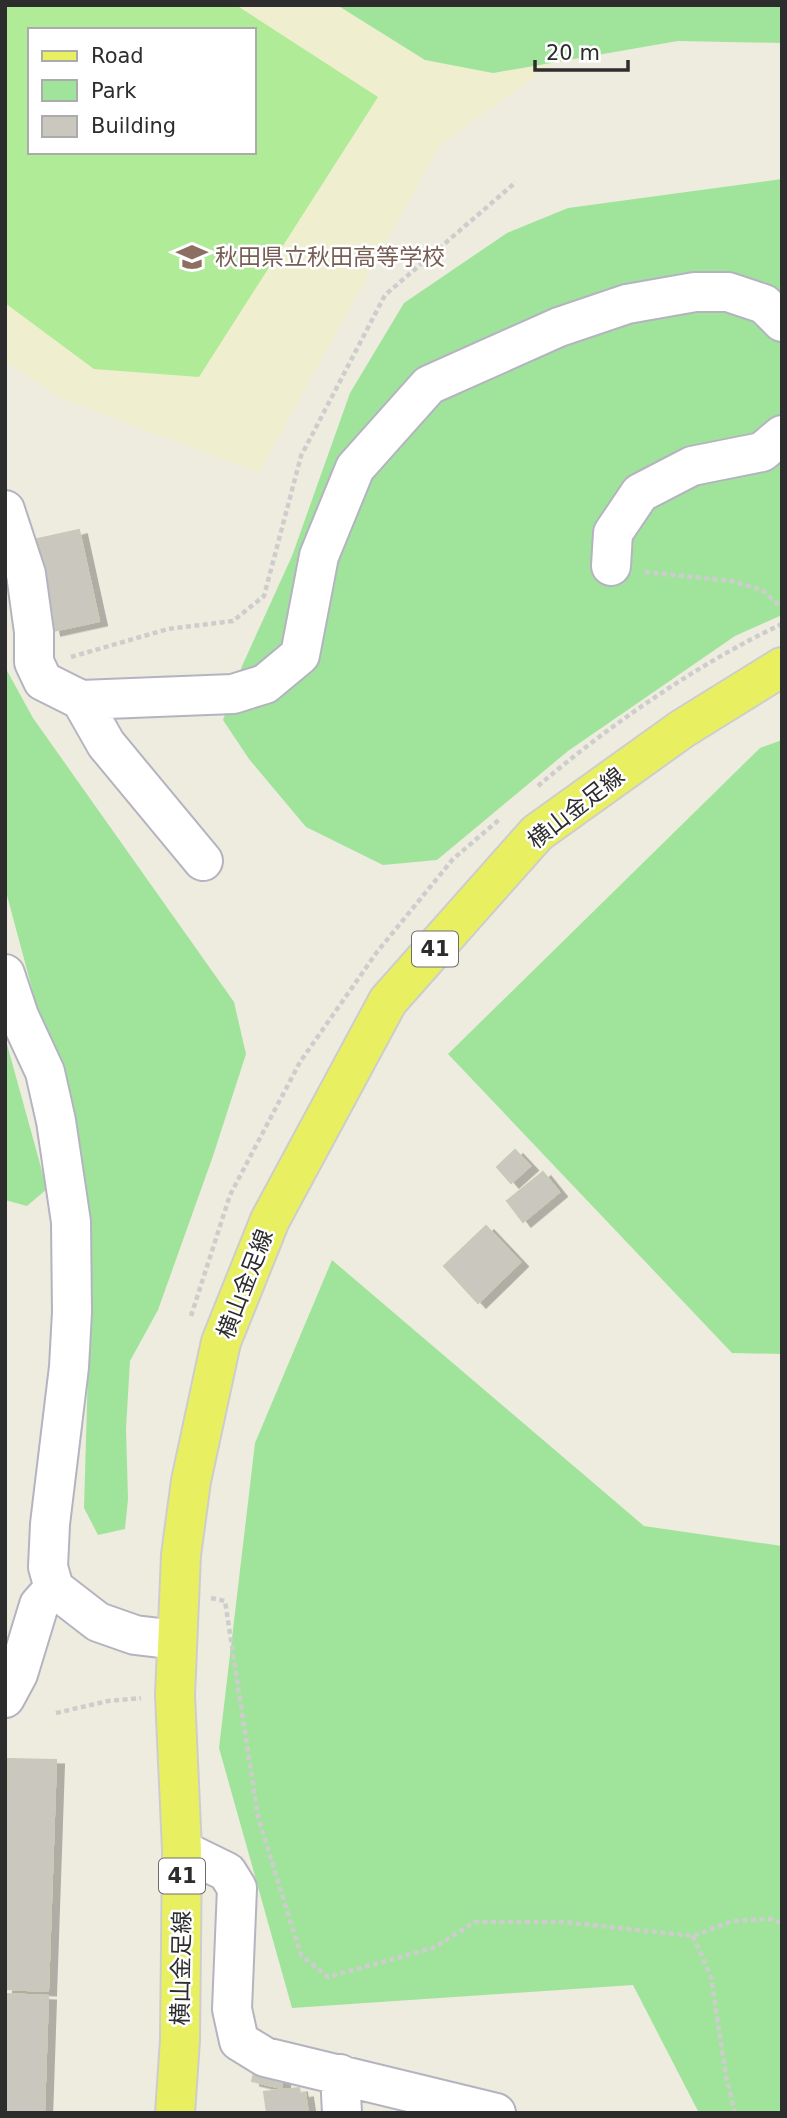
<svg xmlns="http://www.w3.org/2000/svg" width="787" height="2118" font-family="'DejaVu Sans','Noto Sans JP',sans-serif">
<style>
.education{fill:#efeecf;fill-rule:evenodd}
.green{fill:#a0e49c}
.pitch{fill:#b0eb98;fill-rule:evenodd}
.building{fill:#cac8be;stroke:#cac8b8;stroke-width:2;filter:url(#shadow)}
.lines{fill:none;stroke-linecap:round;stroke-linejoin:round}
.minor-casing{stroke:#b4b3c0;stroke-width:42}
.major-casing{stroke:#cdcdcd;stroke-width:42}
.path{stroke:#cdcdcd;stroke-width:4.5;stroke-dasharray:5 3.5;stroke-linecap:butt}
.minor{stroke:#fff;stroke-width:38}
.major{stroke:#e8f062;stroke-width:38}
.labels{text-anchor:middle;stroke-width:5;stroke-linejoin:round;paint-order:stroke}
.shield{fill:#fff;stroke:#6c6c6c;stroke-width:2}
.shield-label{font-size:21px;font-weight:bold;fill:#2d2d2d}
.education-label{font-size:23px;fill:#785e54;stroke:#fff;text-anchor:start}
.street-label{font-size:23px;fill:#2d2d2d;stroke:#fff}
</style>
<defs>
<filter id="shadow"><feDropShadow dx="8" dy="4.5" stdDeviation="0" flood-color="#0004"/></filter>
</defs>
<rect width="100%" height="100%" fill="#eeecdf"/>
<path class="education" d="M5 5H635L440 145 259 473 60 398 5 361ZM30 30H254V152H30Z"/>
<path class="green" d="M337 5H782V43L678 41 493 73 425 60Z
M782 179V615L735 636 568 751 437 860 383 865 306 827 249 759 223 720 242 666 292 556 350 393 404 303 507 233 568 208Z
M5 667 33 718 234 1002 246 1054 213 1156 158 1310 130 1361 126 1429 128 1499 125 1529 98 1535 84 1508 92 1232 70 1097 38 1011 5 888Z
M782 740V1354L732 1353 448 1054 760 748Z
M5 1037 47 1189 27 1206 5 1200Z
M332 1260 644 1526 782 1546V2113H699L633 1985 292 2008 219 1748 255 1443Z"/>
<path class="pitch" d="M5 5H236L378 97 199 377 94 369 5 303ZM30 30H254V152H30Z"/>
<path class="building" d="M79 530 99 621 53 631 33 540Z
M515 1150 530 1166 511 1183 497 1167Z
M543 1172 559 1192 523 1222 507 1201Z
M486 1226 520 1262 478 1303 444 1266Z
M8 1759 56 1760 48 1991 5 1989V1845Z
M5 1994 48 1996 44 2113H5Z
M256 2065 284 2071 281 2088 252 2081Z
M299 2088 300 2094 305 2093 308 2113H267L264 2092Z"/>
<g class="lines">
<g class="minor-casing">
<path id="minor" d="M5 510 26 574 34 632V662L43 681 81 700 233 694 265 684 300 655 319 556 355 468 429 385 559 327 627 304 695 292H728L764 304 782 322
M611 566 613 533 640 493 692 466 762 452 782 435
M81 700 106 744 203 861
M5 974 19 1016 45 1072 56 1121 71 1222 72 1312 69 1367 50 1524 48 1567 54 1588 98 1622 135 1635 177 1640
M5 1698 18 1674 39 1605 54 1588
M182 1850 227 1872 237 1888 232 2009 239 2041 265 2057 496 2113
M340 2074 342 2113"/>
</g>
<g class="major-casing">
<path id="major" d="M175 2113 180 2040 182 1850 175 1695 181 1555 191 1481 221 1342 270 1220 388 1001 537 833 682 729 782 667"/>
</g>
<path class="path" d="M645 572 732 581 762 590 782 608
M71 657 168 629 233 621 264 596 301 456 385 295 516 182
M538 786C608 726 699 663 782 624
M191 1316 230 1195 300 1062 377 952 453 859 500 819
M211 1598 225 1601 258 1817 301 1955 328 1977 433 1948 475 1922H563L693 1936 733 1921 770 1919 782 1923
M56 1713 108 1701 141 1698
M693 1936 711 1977 726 2076 735 2113"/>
<use href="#minor" class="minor"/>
<use href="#major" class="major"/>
</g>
<defs>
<g id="school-bare" transform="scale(2.415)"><path d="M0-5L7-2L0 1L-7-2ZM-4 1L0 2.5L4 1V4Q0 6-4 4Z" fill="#8d6e63" stroke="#fff" stroke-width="2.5" paint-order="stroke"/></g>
</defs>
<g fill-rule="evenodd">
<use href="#school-bare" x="192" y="257"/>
</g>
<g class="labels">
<g class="shield">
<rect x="412" y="931.5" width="46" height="35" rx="5"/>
<rect x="159" y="1858.5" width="46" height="35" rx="5"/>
</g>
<g class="shield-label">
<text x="435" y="956">41</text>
<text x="182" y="1883">41</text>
</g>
<g class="education-label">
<text x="215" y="265">秋田県立秋田高等学校</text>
</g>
<g class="street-label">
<text transform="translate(576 808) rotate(-38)" y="8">横山金足線</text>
<text transform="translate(245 1284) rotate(-69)" y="8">横山金足線</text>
<text transform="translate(181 1968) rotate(-89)" y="8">横山金足線</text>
</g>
</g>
<rect width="787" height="2118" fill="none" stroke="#2d2d2d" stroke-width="14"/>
<rect x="28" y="28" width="228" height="126" fill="#ffffff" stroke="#ababab" stroke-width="2"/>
<rect x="42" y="51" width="35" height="10" fill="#e8f062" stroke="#ababab" stroke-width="2"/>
<text x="91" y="63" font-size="21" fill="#2d2d2d">Road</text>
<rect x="42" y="80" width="35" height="21" fill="#a0e49c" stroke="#ababab" stroke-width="2"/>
<text x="91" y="98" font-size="21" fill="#2d2d2d">Park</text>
<rect x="42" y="116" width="35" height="21" fill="#cac8be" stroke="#ababab" stroke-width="2"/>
<text x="91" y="133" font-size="21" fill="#2d2d2d">Building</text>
<path d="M535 60v10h93v-10" fill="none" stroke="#2d2d2d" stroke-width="3.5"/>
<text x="546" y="60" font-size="21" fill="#2d2d2d" stroke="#ffffff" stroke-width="5" paint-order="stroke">20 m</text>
</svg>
